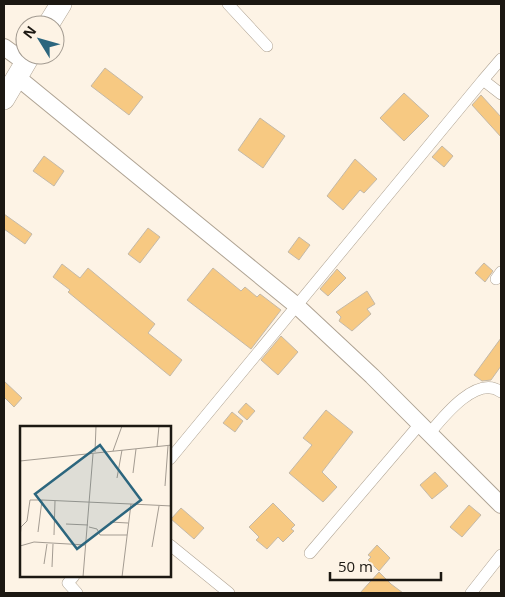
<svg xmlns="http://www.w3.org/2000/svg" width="505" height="597" font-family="'Open Sans',sans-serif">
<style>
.building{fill:#f7c982;stroke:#c4b9a8}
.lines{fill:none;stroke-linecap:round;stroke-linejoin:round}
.street-casing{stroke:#afa393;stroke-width:12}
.secondary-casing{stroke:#afa393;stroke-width:18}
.highway-casing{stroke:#afa393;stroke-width:22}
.street{stroke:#fff;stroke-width:11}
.secondary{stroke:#fff;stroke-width:16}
.highway{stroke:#fff;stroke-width:21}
.inset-road{fill:none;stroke:#a39b91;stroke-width:1}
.view{fill:#2c667e;fill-opacity:0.15;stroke:#2c667e;stroke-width:2.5}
.inset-edge{fill:none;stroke:#1c1812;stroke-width:2.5}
</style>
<rect width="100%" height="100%" fill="#fdf3e5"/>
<path class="building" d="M105 68 143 97 129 115 91 86Z
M404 93 429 116 404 141 380 118Z
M481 95 501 117V137L472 105Z
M260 118 285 136 263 168 238 150Z
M442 146 453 156 444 167 432 157Z
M44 156 64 171 54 186 33 171Z
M355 159 377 179 364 193 360 190 343 210 327 196Z
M4 214 32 234 25 244 4 229Z
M148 228 160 237 140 263 128 254Z
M299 237 310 245 299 260 288 252Z
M484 263 493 271 485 282 475 273Z
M62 264 80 278 88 268 155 324 148 333 182 360 170 376 68 292 70 290 53 277Z
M213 268 241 291 245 287 257 297 260 294 281 310 251 349 187 300Z
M337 269 346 278 328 296 320 289Z
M367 291 375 304 367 309 371 314 352 331 339 321 341 317 336 312Z
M281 336 298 352 278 375 261 360Z
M501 338V366L491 380 482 381 474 375Z
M4 381 22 398 14 407 4 397Z
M246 403 255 411 247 420 238 412Z
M326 410 353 432 322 472 337 487 323 502 289 473 312 445 303 438Z
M232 412 243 421 235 432 223 423Z
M435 472 448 486 432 499 420 485Z
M273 503 295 525 291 529 294 531 283 542 278 537 267 549 256 540 259 537 249 527Z
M469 505 481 515 462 537 450 527Z
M181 508 204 528 194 539 171 519Z
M377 545 390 558 379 571 368 560 371 557 368 555Z
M379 572 391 584 403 593H360Z"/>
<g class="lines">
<g class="street-casing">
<path id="street" d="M228 4 267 46
M483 80 501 59
M496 279 501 272
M429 434C443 417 477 374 501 392
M170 459 483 80 501 94
M170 545 229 593
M310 553 420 424
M74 576 68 583 77 593
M471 593 501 555"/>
</g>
<g class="secondary-casing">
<path id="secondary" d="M4 47 26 63
M17 77 297 306 372 376 501 505"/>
</g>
<g class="highway-casing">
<path id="highway" d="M48 25 61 4
M4 99 30 55"/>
</g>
<use href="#street" class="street"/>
<use href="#secondary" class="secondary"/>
<use href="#highway" class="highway"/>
</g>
<g transform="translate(20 426)">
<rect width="151" height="151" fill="#fdf3e5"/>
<path class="inset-road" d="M137 21 139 0M93 25 102 0M75 26 76 0M0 35 152 19M113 47 116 23M97 52 102 24M145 60 148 20M111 78 152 80M90 96 108 97M46 98 68 99M69 101 77 103 80 109H107M18 106 22 74 111 78 102 151M34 109 35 75M0 112 1 101 7 95 10 74H22M0 120 14 116 66 119M132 121 139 80M24 138 27 118M32 141 33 118M63 151 73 28"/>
<path class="view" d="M80 19 121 74 57 123 15 68Z"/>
<rect width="151" height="151" class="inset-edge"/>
</g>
<rect width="505" height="597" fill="none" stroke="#1c1812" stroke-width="10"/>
<g transform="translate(40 40) rotate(307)"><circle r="24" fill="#fdf3e5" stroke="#a39b91"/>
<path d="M0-4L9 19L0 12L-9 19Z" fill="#2c667e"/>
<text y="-8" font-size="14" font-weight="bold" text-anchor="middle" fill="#1c1812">N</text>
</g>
<path d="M330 572v8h111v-8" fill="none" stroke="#1c1812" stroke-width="2.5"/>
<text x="338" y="572" font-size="15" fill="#1c1812" stroke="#fdf3e5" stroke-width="4" paint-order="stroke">50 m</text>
</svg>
